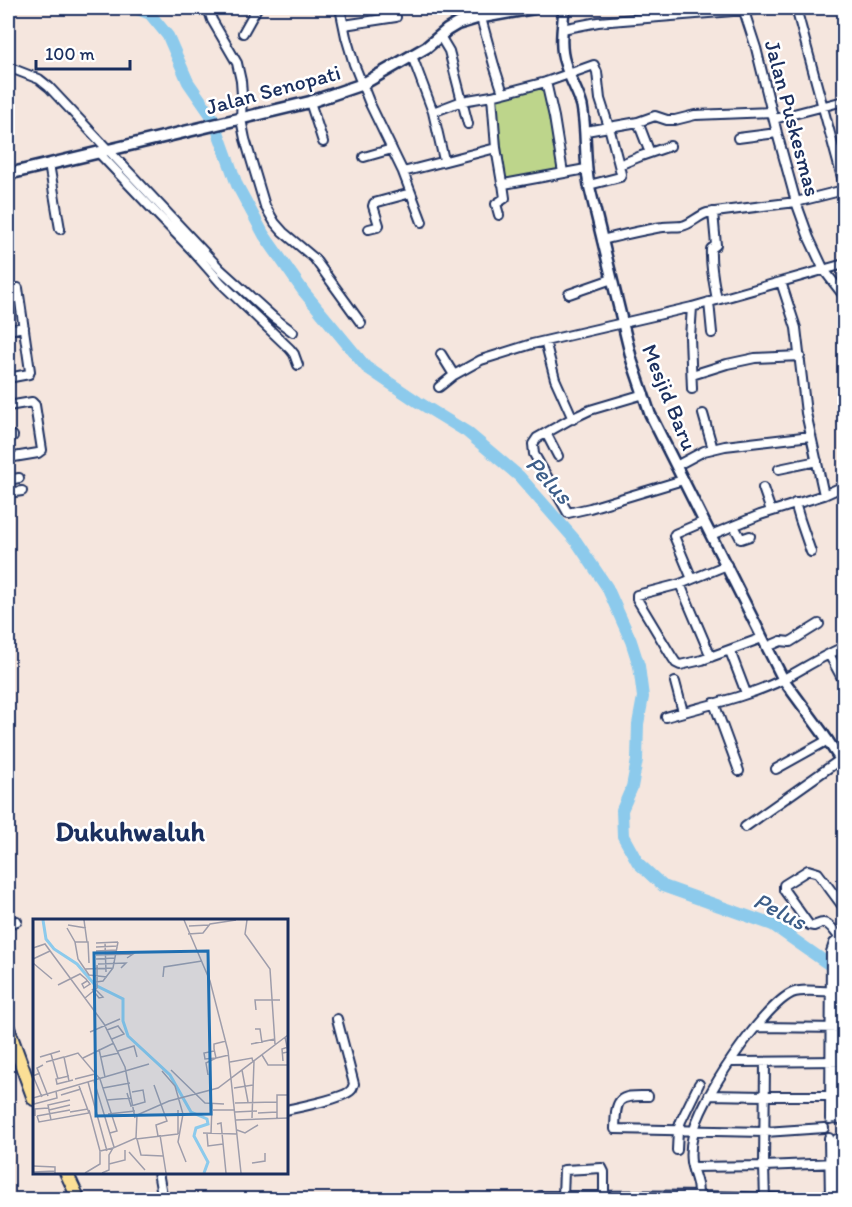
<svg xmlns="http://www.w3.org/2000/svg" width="852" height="1207" font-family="Itim,sans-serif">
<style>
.green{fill:#bdd58b;stroke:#6c8274;stroke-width:1.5}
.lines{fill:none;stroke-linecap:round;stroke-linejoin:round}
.river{stroke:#8ccaec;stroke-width:12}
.minor-casing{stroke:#1b2f5e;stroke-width:12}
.tertiary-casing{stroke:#1b2f5e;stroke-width:14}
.secondary-casing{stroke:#1b2f5e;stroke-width:15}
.primary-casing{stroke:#1b2f5e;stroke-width:16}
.minor{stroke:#fff;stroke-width:8}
.tertiary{stroke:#fff;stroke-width:9}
.secondary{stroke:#fff;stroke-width:10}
.primary{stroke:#fbdf96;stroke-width:12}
.labels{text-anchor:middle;stroke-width:5;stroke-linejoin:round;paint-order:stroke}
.street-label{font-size:22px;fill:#1b2f5e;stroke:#fff}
.water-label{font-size:24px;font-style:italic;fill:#3d5e89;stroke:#fff}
.district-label{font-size:28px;font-weight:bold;fill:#1b2f5e;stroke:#fff}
.inset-river{fill:none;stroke:#8ccaec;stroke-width:3}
.inset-road{fill:none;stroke:#9e9dab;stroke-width:1.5}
.view{fill:#1f6fb2;fill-opacity:0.15;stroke:#1f6fb2;stroke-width:3}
.inset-edge{fill:none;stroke:#1b2f5e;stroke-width:3}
</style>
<rect width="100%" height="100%" fill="#f5e6de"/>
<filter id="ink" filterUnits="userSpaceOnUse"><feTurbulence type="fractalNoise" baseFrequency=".0167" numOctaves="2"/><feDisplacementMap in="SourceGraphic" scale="12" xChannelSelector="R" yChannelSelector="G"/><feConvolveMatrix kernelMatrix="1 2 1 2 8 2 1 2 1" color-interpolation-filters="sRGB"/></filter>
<g filter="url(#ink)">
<path class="green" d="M549 85 562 177 506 182 495 97Z"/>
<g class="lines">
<path class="river" d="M135 8 150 14 168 36 188 82 213 118 237 185 264 235 304 292 366 367 418 402 467 432 519 476 576 541 607 587 631 641 639 666 643 697 638 724 637 760 632 787 622 810 623 836 638 863 663 886 773 925 844 975"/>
<g class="minor-casing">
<path id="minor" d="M208 8 212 20 237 63 241 81 242 95 241 119 245 139 265 206 275 223 283 232 314 258 361 323
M340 8 346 37 354 64 370 104 403 172 422 222
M743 8 756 48 777 133 796 202 809 238 824 270 844 296
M796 8 844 185
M481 18 494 65 503 93
M344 25 396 17
M562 29 598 22 770 8
M243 33 257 8
M440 36 449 51 468 124
M412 56 433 112 444 160
M8 67 39 79 49 87 221 270 273 317 293 332
M546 82 554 117 563 173
M310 102 323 142
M433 112 462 101 492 96
M774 119 844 101
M638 122 650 153
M586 131 638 122 655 116 667 120H675L695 115 772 112
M738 138 777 133
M98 152 157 214 191 249 221 283 290 349 294 354 298 365
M364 157 392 149
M49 164 60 229
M586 169 504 184 502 183 496 148 492 96 546 82 594 65 597 72 600 99 609 127 619 165
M403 172 496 148
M589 185 620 177 621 174 619 165 641 156 670 146
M713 212 716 245 711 249C710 266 714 283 717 300
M499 215 496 204 505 198 503 184
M369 229 377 227 379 225 373 206 374 203 411 193
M602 240C622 235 642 230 663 227 669 226 676 227 682 226 691 224 698 216 707 213L796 202 844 190
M781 282 796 328 806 413 824 495
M569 294 612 279
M709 302 712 333
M692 307 690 337 692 389
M8 330 24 327
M545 341 555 379 573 419
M454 375 481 360 532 344 692 307 844 264
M692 375 727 364 755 358 800 356
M8 378 29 374 30 371 18 288
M439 387 454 375 441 354
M644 394 590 410 569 420 537 438 533 444 534 454 568 513 590 508 683 480
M8 406 32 402 35 405 42 450 38 453 8 458
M703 414 713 449
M546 433 558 456
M8 437 13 436
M676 466 704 451 725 446 811 436
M779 469 817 461
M8 480 19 478
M763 488 771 511
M8 493 22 491
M795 503 800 520 811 552
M734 526 741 539 750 536
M711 535 760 515 824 495 844 486
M727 565 680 584 637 595V599L672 657 676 663 680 665 702 660 762 638
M692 579 674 536 675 534 703 522
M680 584 711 657
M767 647 781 641 790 642 819 624
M730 651 746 693
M829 654 844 682
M675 682 683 712
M714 703 739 771
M666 717C703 706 747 697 782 680 803 669 822 656 844 647
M776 769 828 740
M745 827 841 759
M8 924 17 921
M844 944C840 939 830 922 823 923 820 923 817 925 814 926L809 925 784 890V885L808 870 818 873 844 908
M756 1027 844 1028
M730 1062 844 1061
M765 1063 764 1166 765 1200
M709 1095 765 1096H844
M648 1096C617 1095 616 1099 615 1129L765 1132 824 1128
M286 1110C299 1107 347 1098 352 1089 353 1087 353 1086 354 1084L337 1019
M832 1118 841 1119 844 1123
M837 1118 838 950 844 944
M830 1119 831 952 834 943 844 935
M829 1138 830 1200
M677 1150 678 1130 681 1121 699 1084
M692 1167 764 1166 836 1163
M158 1172 163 1200
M540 1196H563V1200
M604 1196V1172L602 1168 564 1170 563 1196C608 1196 652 1195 697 1196 743 1196 790 1201 836 1196
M697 1198C700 1184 693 1175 691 1162 690 1154 691 1143 693 1135 698 1102 762 1007 792 993 803 988 825 992 838 992
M836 1200 837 1139"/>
</g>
<g class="tertiary-casing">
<path id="tertiary" d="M564 8C563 25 559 46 565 63 569 78 578 91 582 106 587 132 584 159 589 185L632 361 650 414 783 679 822 732 844 765"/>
</g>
<g class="secondary-casing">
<path id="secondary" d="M8 174 310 102 363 84 427 47 447 30 457 24 477 18 534 8"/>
</g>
<g class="primary-casing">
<path id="primary" d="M8 1028 34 1099
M66 1172 79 1200"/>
</g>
<use href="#minor" class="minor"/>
<use href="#tertiary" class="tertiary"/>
<use href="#secondary" class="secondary"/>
<use href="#primary" class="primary"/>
</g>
</g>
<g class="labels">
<g class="street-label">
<text transform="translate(273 89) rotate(-15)" y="8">Jalan Senopati</text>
<text transform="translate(793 118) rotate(75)" y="8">Jalan Puskesmas</text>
<text transform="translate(670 397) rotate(68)" y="8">Mesjid Baru</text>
</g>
<g class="water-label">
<text transform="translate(549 480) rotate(47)" y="8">Pelus</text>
<text transform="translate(780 911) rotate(27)" y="8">Pelus</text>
</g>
<g class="district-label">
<text x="130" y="841">Dukuhwaluh</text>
</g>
</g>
<g transform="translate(33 919)">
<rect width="255" height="255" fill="#f5e6de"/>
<path class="inset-river" d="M10 1 13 20 21 30 44 45 62 66 90 80V102L95 117 137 156 158 193 174 200 175 205 163 209 161 217 175 243 171 254"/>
<path class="inset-road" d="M51 1 54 23M151 1 177 62 195 132 208 254M214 1 212 15 237 50 242 125M35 6 53 9M156 7 176 6M34 9 42 23 45 40 56 56 74 58M155 15 170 14 177 5 203 1M42 23H55L56 44M72 23 73 53M63 24 85 23M63 28 85 27M0 29 12 25 71 105 92 148 102 199M63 32 84 31M63 36 100 35 94 39M0 40 17 32M63 40 82 39M0 44 19 60M65 45 93 44 88 49M52 50 80 49M130 58 131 48 169 42M63 63 70 62 80 49 85 23M25 66 47 55 53 60 57 65 51 69 49 65 54 62M59 70 66 79 70 78 62 70M52 79 64 69V46M223 91 222 81H247M222 110H227L229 124M74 111 85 107 91 115 79 120M57 113 87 100M193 122 181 125V130L183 139 196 136M218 125 242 120M66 130 72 158M85 132 101 127 104 138M181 132 171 134 172 140 183 139M250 134 255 133 252 118M18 135 25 160M229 136 235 146H255M7 138 27 132M32 138 45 134 67 160 84 212 77 214M68 138 86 134M50 139 81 124M250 142 249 130 255 128M13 143 31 138 36 162M197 143 219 139 220 143M10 146 4 149 15 177M138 151 172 184 191 185M209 151 215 183M129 152 142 167 150 195 145 223 153 243M7 154 0 157 9 178M175 156 173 144 183 139M36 157 23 160 24 165 40 161M42 160 62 155M61 162 81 228M55 163 74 232M121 166 134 202 123 206 125 217M70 169 97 164M201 169 220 166M23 172 24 179 1 185 0 179 116 145M94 174 98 187 112 183 110 171 99 173M28 176 48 170M74 181 98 179M202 184 244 183M16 191 37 186M56 191 67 232 80 229M180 191H202M37 193 55 190M202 193 224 192M225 194 244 193M75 195 102 192M2 197V190L15 189M4 197 6 203 56 194 46 167M4 197 37 191M219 199 221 142M244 199V176H255M18 201 15 186 37 181M203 201 255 199M184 205 188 204 193 254M204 211 212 214 225 206M170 214 204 215M145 215V191M174 215 175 227 190 225M178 215 179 185M127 216 133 254M103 220 145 215M104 220 108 236 130 237M96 233 112 251M219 244 232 242V234M76 245 92 241V231M0 247 22 248V254M0 253 22 252M52 254 67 245V232M69 254 76 251V236L80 229 103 219 104 196 136 182 185 169 255 116"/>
<path class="view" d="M175 32 178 195 63 197 61 34Z"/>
<rect width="255" height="255" class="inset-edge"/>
</g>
<rect width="852" height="1207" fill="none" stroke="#fff" stroke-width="30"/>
<rect x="15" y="15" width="822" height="1177" fill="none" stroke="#1b2f5e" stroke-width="2" filter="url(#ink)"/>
<path d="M36 60v9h94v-9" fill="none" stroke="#1b2f5e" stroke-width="3"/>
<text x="45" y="60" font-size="18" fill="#1b2f5e" stroke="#ffffff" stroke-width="4.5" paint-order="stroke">100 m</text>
</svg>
